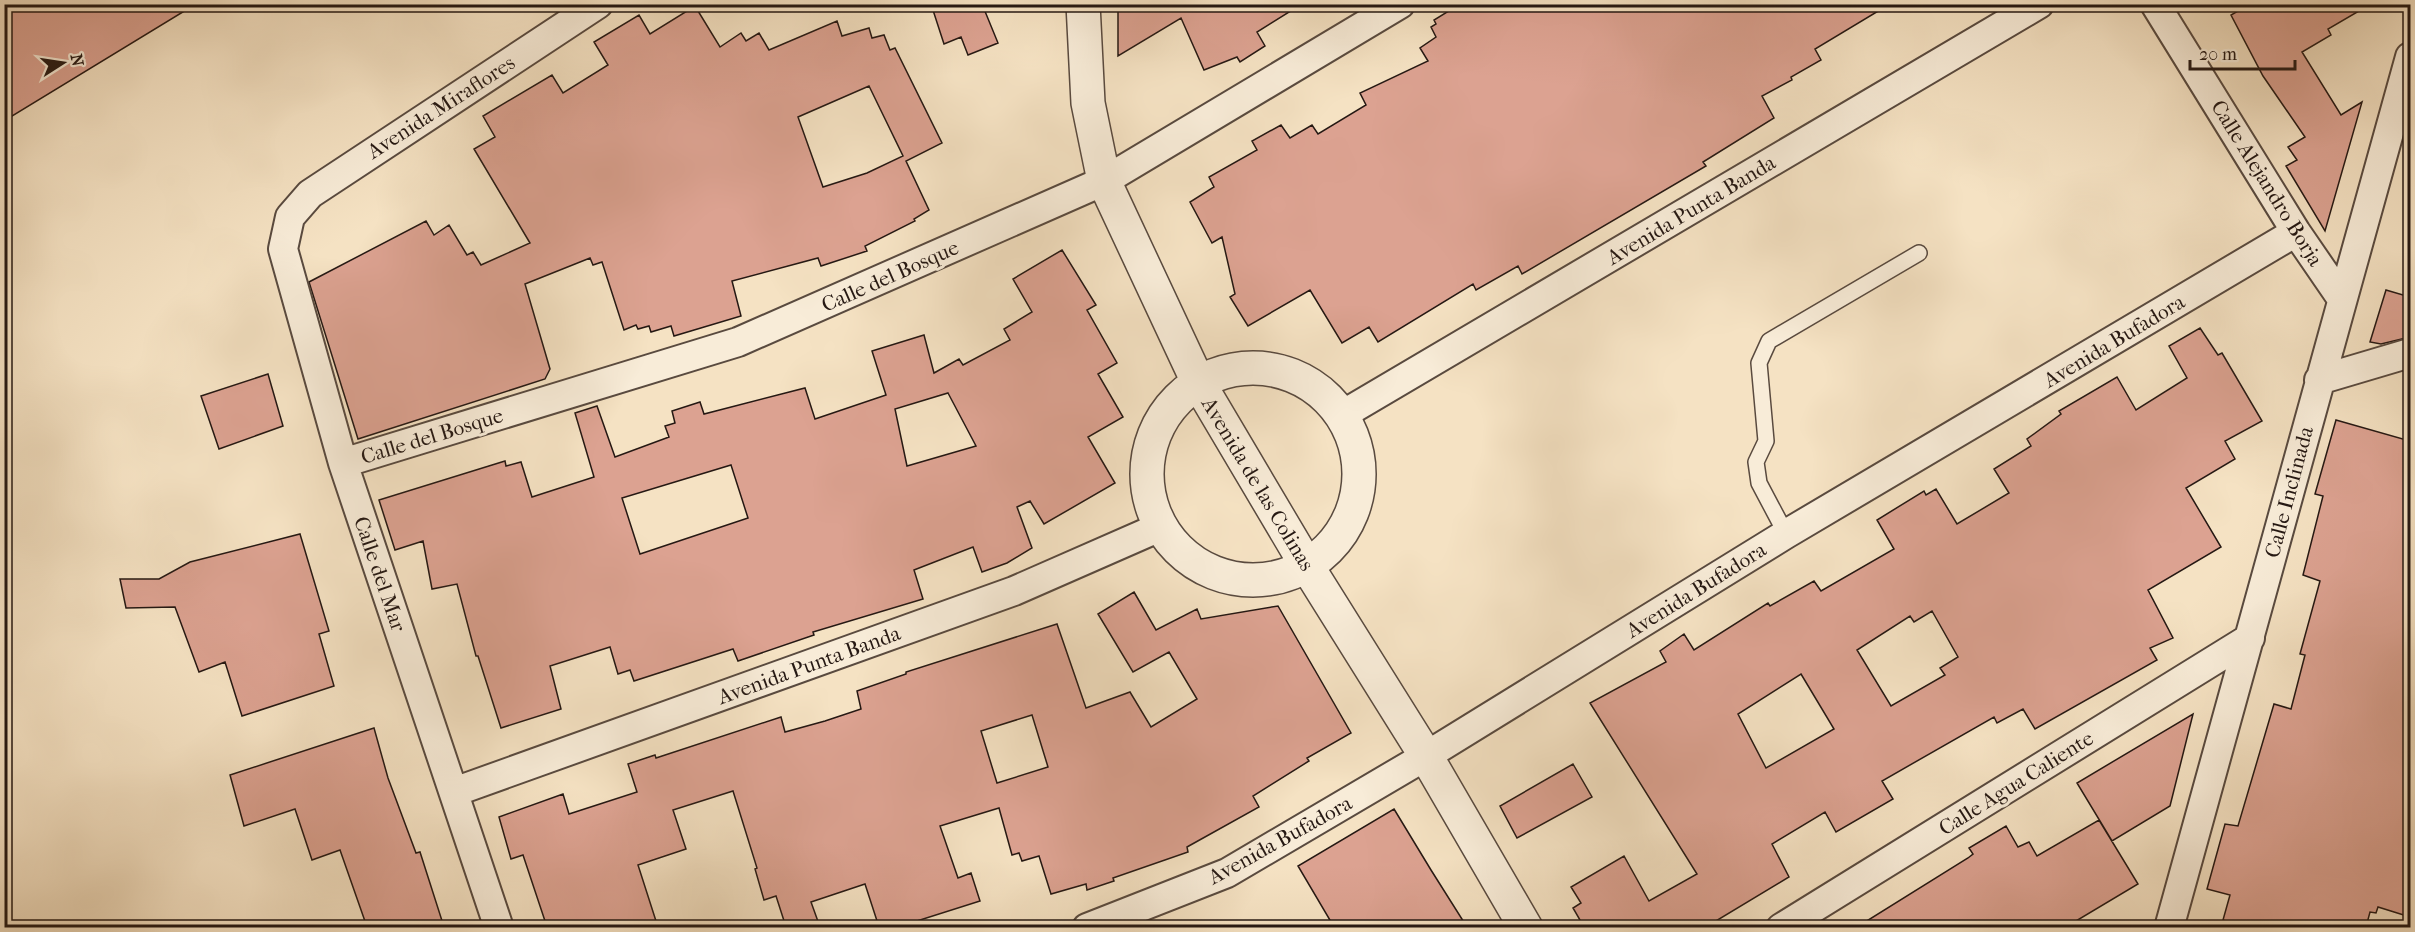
<svg xmlns="http://www.w3.org/2000/svg" width="2415" height="932" font-family="'IM FELL French Canon',serif">
<style>
.building{fill:#dca291;stroke:#251813;stroke-width:1.5;fill-rule:evenodd}
.lines{fill:none;stroke-linecap:round;stroke-linejoin:round}
.service-casing{stroke:#594a3f;stroke-width:18}
.minor-casing{stroke:#594a3f;stroke-width:32}
.tertiary-casing{stroke:#594a3f;stroke-width:36}
.service{stroke:#f8ecd8;stroke-width:15}
.minor{stroke:#f8ecd8;stroke-width:28}
.tertiary{stroke:#f8ecd8;stroke-width:33}
.labels{text-anchor:middle;stroke-width:6;stroke-linejoin:round;paint-order:stroke}
.street-label{font-size:21px;fill:#251813;stroke:#f8ecd8}
</style>
<rect width="100%" height="100%" fill="#f5e2c3"/>
<filter id="stains"><feTurbulence type="fractalNoise" baseFrequency=".00333" numOctaves="4"/><feColorMatrix values="0 0 0 0 .2 0 0 0 0 .09 0 0 0 0 .02 0 0 0 .5 -.17"/></filter>
<radialGradient id="worn" r=".72"><stop offset=".6" stop-color="#630" stop-opacity="0"/><stop offset="1" stop-color="#630" stop-opacity=".3"/></radialGradient>
<path class="building" d="M4 4H196L4 121Z
M931 4H982L998 43 968 55 961 37 944 44Z
M1118 4H1302L1257 32 1265 46 1240 62 1237 57 1204 70 1181 18 1118 56Z
M1460 4H1890L1815 49 1821 60 1791 77 1792 80 1762 96 1774 118 1703 162 1706 166 1522 274 1518 266 1476 290 1473 284 1378 342 1369 327 1342 343 1310 290 1248 326 1230 297 1235 294 1222 237 1212 243 1190 202 1214 187 1209 177 1257 150 1252 141 1281 125 1290 138 1312 125 1318 134 1366 105 1360 93 1428 61 1420 48 1436 37 1431 27 1436 24 1434 20Z
M2250 4H2371L2328 29 2331 35 2302 52 2341 115 2362 102 2325 231 2286 166 2297 160 2288 147 2305 137 2263 76 2231 15Z
M695 6 720 47 741 33 746 41 759 33 769 50 837 21 842 36 869 28 872 38 884 35 890 50 895 48 942 143 906 161 929 210 914 219 915 221 865 246 867 251 821 266 818 258 732 281 741 316 674 336 671 326 651 332 649 326 638 329 636 325 624 330 602 262 593 265 590 258 525 284 550 369 545 379 358 439 309 282 426 221 434 235 449 225 467 255 473 252 481 265 530 243 474 149 495 137 483 116 552 75 563 93 608 65 594 42 639 15 650 34ZM869 86 903 156 867 173 823 187 798 117Z
M1062 250 1096 305 1087 310 1117 363 1098 374 1123 417 1088 437 1115 483 1044 524 1030 501 1017 507 1032 548 1007 563 982 572 973 547 914 570 923 599 813 632 814 635 738 661 733 649 634 681 630 670 618 674 610 647 550 666 561 709 501 728 478 656H476L457 584 432 589 423 541 395 550 379 500 505 461 506 466 521 462 532 497 594 477 575 413 597 406 615 457 669 437 665 426 675 423 672 411 700 402 704 414 805 388 815 419 886 395 872 351 924 335 934 373 959 359 963 365 1010 340 1004 329 1032 312 1013 279ZM948 393 976 446 907 466 895 409ZM731 465 748 518 640 554 622 498Z
M2386 290 2410 297V337L2381 344 2370 342Z
M2200 328 2218 355 2222 353 2262 421 2225 441 2235 459 2186 488 2221 547 2148 590 2173 638 2150 648 2157 660 2035 729 2023 709 1997 723 1994 717 1882 781 1893 799 1836 832 1825 812 1772 844 1789 877 1706 927H1584L1573 908 1581 903 1571 887 1624 856 1649 901 1697 874 1590 703 1666 662 1660 651 1684 634 1694 650 1768 603 1770 606 1814 581 1821 591 1894 549 1877 520 1924 491 1926 495 1936 489 1957 524 2009 493 1994 469 2031 446 2027 439 2061 414 2059 411 2117 377 2136 410 2187 378 2169 346ZM1932 611 1958 657 1940 668 1945 675 1891 706 1857 650 1910 616 1914 622ZM1801 674 1834 729 1766 768 1738 714Z
M268 374 283 426 219 449 201 396Z
M2336 420 2410 441V917L2378 907 2376 913 2370 912 2366 927H2225L2226 921 2223 920 2230 895 2207 889 2225 824 2238 826 2274 704 2291 709 2305 655 2300 654 2320 581 2303 575 2323 496 2315 494Z
M300 534 329 631 319 634 334 686 242 716 225 662 199 672 175 607 126 608 120 579H159L190 562Z
M1134 592 1156 630 1197 609 1201 619 1278 606 1351 733 1307 758 1309 761 1253 796 1259 807 1187 847 1188 852 1113 878 1114 881 1087 890 1086 884 1051 894 1039 856 1022 861 1019 853 1012 855 999 808 940 826 958 878 971 873 980 901 898 927H879L865 884 811 902 820 927H786L776 896 764 900 755 869 757 868 733 791 673 810 686 849 638 865 656 921 635 927H547L523 855 511 859 499 817 563 794 569 814 637 792 628 764 655 755 656 758 781 717 785 732 825 721 861 709 857 691 906 674V672L1057 624 1086 708 1130 692 1151 727 1197 699 1169 652 1133 672 1098 614ZM1032 715 1048 767 997 783 981 731Z
M2193 714 2170 806 2112 841 2077 783Z
M374 728 388 778 416 853 420 852 444 927H367L340 850 312 860 295 809 244 826 230 775Z
M1573 764 1592 797 1517 838 1500 806Z
M1394 809 1431 870 1467 927H1334L1298 866Z
M2099 820 2138 884 2066 927H1857L1968 858 1973 854 1969 848 2006 826 2018 847 2029 842 2037 856Z"/>
<g class="lines">
<g class="service-casing">
<path id="service" d="M1786 534 1759 483 1756 462 1766 441 1759 363 1769 341 1919 253"/>
</g>
<g class="minor-casing">
<path id="minor" d="M2155 4 2296 232 2342 299
M2319 380 2410 353
M1342 415 2039 4
M343 463 738 342 1104 181 1400 4
M454 792 1014 591 1160 527
M499 928 343 463 283 249 290 217 310 194 598 4
M1087 928 1227 873 1426 756 1786 534 2296 232
M1781 928 2250 638
M2169 928C2250 637 2329 347 2410 57"/>
</g>
<g class="tertiary-casing">
<path id="tertiary" d="M1083 4 1088 103 1104 181 1198 382 1307 566 1426 756 1526 928
M1147 474a106 106 0 1 1 212 0a106 106 0 1 1-212 0Z"/>
</g>
<use href="#service" class="service"/>
<use href="#minor" class="minor"/>
<use href="#tertiary" class="tertiary"/>
</g>
<g class="labels">
<g class="street-label">
<text transform="translate(441 107) rotate(-33)" y="7">Avenida Miraflores</text>
<text transform="translate(2267 183) rotate(58)" y="7">Calle Alejandro Borja</text>
<text transform="translate(1691 210) rotate(-31)" y="7">Avenida Punta Banda</text>
<text transform="translate(890 276) rotate(-24)" y="7">Calle del Bosque</text>
<text transform="translate(2114 341) rotate(-31)" y="7">Avenida Bufadora</text>
<text transform="translate(432 436) rotate(-17)" y="7">Calle del Bosque</text>
<text transform="translate(1258 484) rotate(59)" y="7">Avenida de las Colinas</text>
<text transform="translate(2289 492) rotate(-75)" y="7">Calle Inclinada</text>
<text transform="translate(380 574) rotate(71)" y="7">Calle del Mar</text>
<text transform="translate(1696 590) rotate(-32)" y="7">Avenida Bufadora</text>
<text transform="translate(809 665) rotate(-20)" y="7">Avenida Punta Banda</text>
<text transform="translate(2016 783) rotate(-32)" y="7">Calle Agua Caliente</text>
<text transform="translate(1280 840) rotate(-29)" y="7">Avenida Bufadora</text>
</g>
</g>
<rect width="2415" height="932" fill="none" stroke="#f5e2c3" stroke-width="24"/>
<rect x="6" y="6" width="2403" height="920" fill="none" stroke="#251813" stroke-width="3"/>
<rect x="12" y="12" width="2391" height="908" fill="none" stroke="#251813" stroke-width="1.5"/>
<g transform="translate(63 63) rotate(78)" stroke="#f8ecd8" stroke-width="4.5" paint-order="stroke">
<path d="M0-4.5L10 22L0 15L-10 22Z" fill="#251813"/>
<text y="-9" font-size="16" font-weight="bold" text-anchor="middle" fill="#251813">N</text>
</g>
<path d="M2190 60v9h105v-9" fill="none" stroke="#251813" stroke-width="3"/>
<text x="2199" y="60" font-size="18" fill="#251813" stroke="#f8ecd8" stroke-width="4.5" paint-order="stroke">20 m</text>
<rect width="100%" height="100%" filter="url(#stains)"/>
<rect width="100%" height="100%" fill="url(#worn)"/>
</svg>
